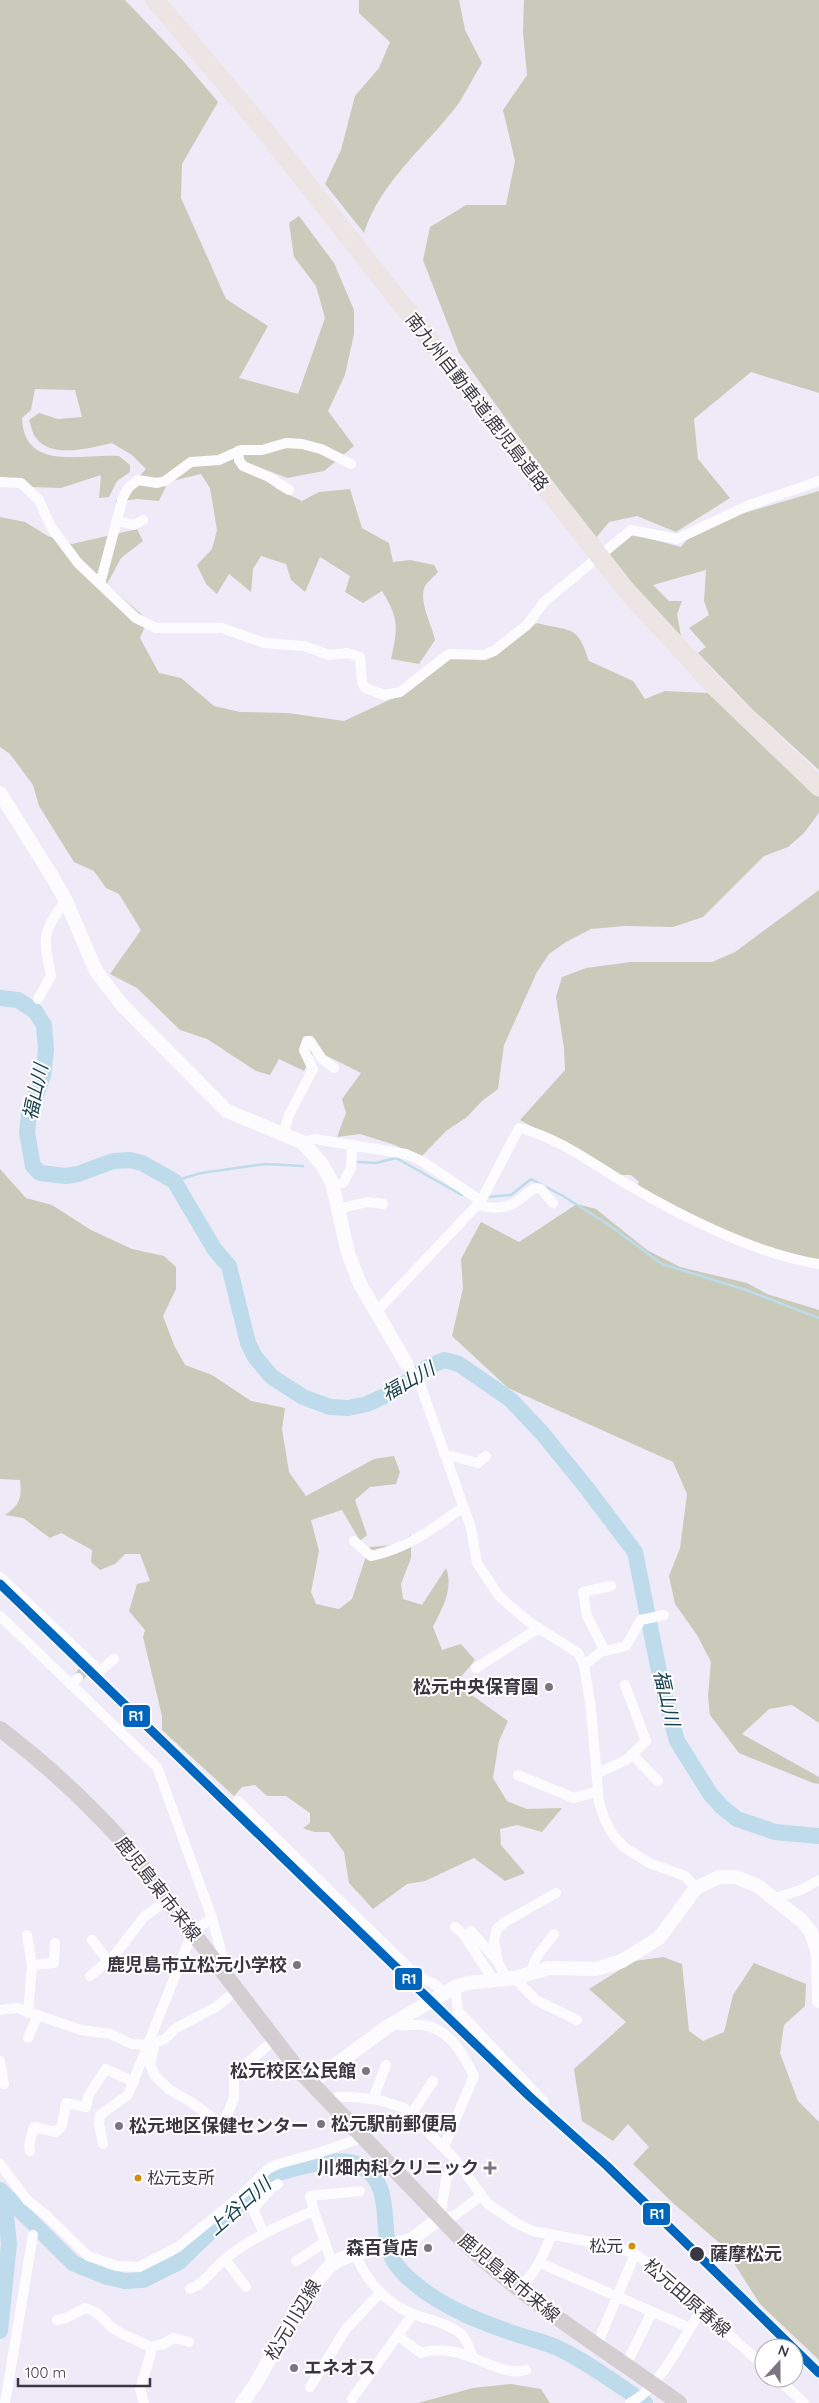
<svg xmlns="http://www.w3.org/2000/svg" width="819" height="2403" font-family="Quicksand,'Noto Sans JP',sans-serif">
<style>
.forest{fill:#cacaba}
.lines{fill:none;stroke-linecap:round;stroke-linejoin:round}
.stream{stroke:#bddbea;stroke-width:2.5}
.river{stroke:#bddbea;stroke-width:16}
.street-tunnel{stroke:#cac6d3;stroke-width:10;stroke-dasharray:10 5;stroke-linecap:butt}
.street{stroke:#fcfcfe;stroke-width:10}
.secondary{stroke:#fcfcfe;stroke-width:14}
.primary{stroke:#d4ced0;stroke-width:16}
.highway{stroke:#ede5e3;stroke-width:19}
.rail-1-casing{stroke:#fff;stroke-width:12}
.rail-1{stroke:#0065bd;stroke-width:9}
.poi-dot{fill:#797681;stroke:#fff;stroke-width:2}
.bus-dot{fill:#d1900d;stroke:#fff;stroke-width:2}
.stop-dot{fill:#3a3742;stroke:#fff;stroke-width:2}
.labels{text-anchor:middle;stroke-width:4;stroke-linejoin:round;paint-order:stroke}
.bus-label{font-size:17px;fill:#3a3742;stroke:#fff;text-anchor:start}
.street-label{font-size:18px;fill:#3a3742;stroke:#fff}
.poi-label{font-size:18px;font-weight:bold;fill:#3a3742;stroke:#fff;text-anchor:end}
.stop-label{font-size:18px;font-weight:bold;fill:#3a3742;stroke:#fff;text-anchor:start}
.water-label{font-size:19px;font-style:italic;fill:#18414d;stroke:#fff}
.line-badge{stroke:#fff;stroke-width:2}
.badge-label{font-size:14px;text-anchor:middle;font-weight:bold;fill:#fff}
</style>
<rect width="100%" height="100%" fill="#eeeaf7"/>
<path class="forest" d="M0 0H125L185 63 218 102 182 164 181 198 226 299 268 326 239 378 298 394 325 318 316 286 294 257 289 223 299 216 334 263 354 310V334L345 375 328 411 354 446 324 471 287 478 243 461 277 489 302 501 319 492 350 489 362 528 389 543 393 562 410 560 434 565 438 572C435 576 428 581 425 586 418 601 432 625 435 640L419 664 391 659C398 628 399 618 382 591L363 603 345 592 350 576 320 557 305 592 291 580 286 564 261 556 253 569 251 592 229 574 217 594 206 584 197 565 212 549 217 530 210 488 201 474 168 482 159 501 137 499 115 502 146 469 132 455 112 443C90 448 52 459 36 438 32 433 31 425 29 420L39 413 58 419 82 417 75 390 35 389 31 410 22 418C24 473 83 453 119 456L130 465V472L117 481 109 497 99 498 101 475 61 488 0 486Z
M359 0H459L465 30 482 63C472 79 464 98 452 112 421 150 379 185 364 233L325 184 341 150 355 96 379 68 390 42 359 13Z
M524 0H819V393L751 372 694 419 698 459 730 498 676 532 637 516 609 522 596 538 524 444 459 353 423 260 430 227 466 205H506L515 161 503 110 527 75 523 32Z
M819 491V770L752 709 698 653 706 647 689 628 709 615 704 601 706 570 653 585 669 601H682L677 614 681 636 606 556 632 534 681 547 690 536 710 523Z
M0 517 25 522 48 536 72 544 137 529 143 541 121 558 107 584 148 620 140 638 159 673 181 678 214 706 240 712 288 713 344 721 389 700 442 654 474 655 509 642 537 623C572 632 577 624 589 661L633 681 645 699 665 691 709 693 819 797V813L804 833 788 847 764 856 703 917 673 927 625 926 591 929 566 942 549 954 537 972 504 1045 498 1089 482 1101 467 1117 446 1131 420 1158 395 1145 360 1134 337 1137 346 1113 342 1099 361 1073 315 1050 304 1071 279 1059 270 1075 256 1071 207 1039 180 1030 137 988 110 974 141 930 119 894 106 888 94 871 74 862 39 806 33 785 10 754 0 747Z
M819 890V1269L729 1239 633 1191 639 1182 631 1175H614L570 1147 520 1120 565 1070 564 1048 556 997 562 977 586 968 631 962H712L735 952Z
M0 1169 26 1198 52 1205 91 1230 132 1249 164 1256 176 1267V1289L163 1316 174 1345 185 1365 212 1375 251 1401 285 1408 282 1429 289 1472 306 1496 374 1459 394 1456 400 1472 396 1484 370 1487 355 1500 367 1535 360 1541 342 1510 311 1520 319 1551 311 1592 316 1604 339 1609 352 1599 369 1547 395 1545 411 1535V1558L401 1584 403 1599 422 1605 446 1568C454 1589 442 1608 433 1627L442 1650 461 1644 475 1660 461 1677 459 1686 508 1721 499 1741 493 1778 507 1801 527 1809 562 1808 542 1832 517 1825 500 1829 501 1845 525 1873 505 1881 474 1858 425 1881 407 1884 373 1909 349 1883 344 1852 329 1832H314L303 1828 310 1823V1813L286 1796H267L255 1785 242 1787 234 1796 162 1730V1716L143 1637 145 1630 129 1611 137 1584 150 1581 140 1554H125L115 1564 100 1570 91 1562 92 1550 61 1533 50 1538 23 1518 5 1515C20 1505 22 1498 20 1480L0 1479Z
M577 1204 596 1209 647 1250 680 1267 747 1283 767 1294 819 1310V1723L792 1705 769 1709 742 1734 819 1777V1784L813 1783 739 1753 710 1715 708 1696 711 1662 697 1635 675 1604 669 1576 680 1548 687 1494 673 1462 508 1388 452 1336 463 1288 461 1259 481 1222 519 1242Z
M663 1957 682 1964 689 2031 703 2041 724 2032 733 1995 754 1963 806 1984 805 2006 784 2025 780 2053 798 2101 819 2122V2360L760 2304 723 2246 673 2203 633 2164 649 2147 628 2124 613 2141 582 2121 574 2069 626 2022 589 1989 634 1961Z
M511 2384 541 2389 550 2403H418L473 2388Z"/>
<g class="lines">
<path class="stream" d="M358 1162 376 1163 396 1158 462 1195
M174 1181 201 1173 265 1164 303 1166
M487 1197 511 1195 531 1179 563 1196 609 1225 662 1264 746 1290 819 1318"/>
<path class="river" d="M0 998 18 1000 35 1011 44 1025 46 1050 43 1076 29 1113 27 1133 33 1166 40 1173 66 1176 78 1174 113 1161 130 1160 142 1163 174 1181 215 1250 229 1266 248 1343 255 1357 272 1377 303 1397 330 1407 348 1408 367 1404 393 1392 428 1367 444 1360 459 1364 511 1400 542 1433 586 1487 635 1552 662 1686 677 1741 711 1795 722 1807 737 1819 775 1832 819 1836
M0 2190 73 2263 107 2277 125 2281 143 2280 179 2262 267 2177C287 2170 340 2154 359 2165 393 2183 381 2220 389 2250 393 2264 403 2274 414 2283 445 2309 483 2323 522 2336 534 2340 547 2343 558 2348 589 2363 617 2384 645 2403
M0 2331 9 2244 4 2195"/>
<path class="street-tunnel" d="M78 1678 91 1662"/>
<path class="street" d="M238 451 239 460 243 466 269 477 289 490
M0 482 21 483 39 500 51 527 78 563 136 618 156 628H222L264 643 304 646 329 655 347 653 360 657 362 682 365 688 385 695 400 692 449 654 484 655 494 651 527 625 544 602 631 530 677 539 747 506 819 481
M117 521 134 525 143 520
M100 584 123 497 129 487 138 480 157 483 165 481 191 462 219 460 241 450H262L286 443 302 444 321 449 351 464
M38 999 51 976C44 939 40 933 66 901
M283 1135 289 1115 313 1069 304 1050 307 1041H310L322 1059 334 1068
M302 1142 315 1139 406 1154 422 1161 481 1201
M343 1183 351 1168 352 1145
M477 1205C493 1209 507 1210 520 1199 525 1195 530 1190 537 1188L541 1189 553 1203
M338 1209 367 1202 383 1204
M375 1313 481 1201 519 1128C560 1138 594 1165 630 1186 682 1217 759 1255 819 1264
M406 1363 420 1384 471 1528 477 1563 499 1596 529 1622 578 1653 584 1665 591 1709 599 1802 605 1820 613 1835 624 1847 649 1863 685 1876 696 1888
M444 1454 478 1463 486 1456
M354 1541 371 1556C407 1549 434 1528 463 1507
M0 1577 100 1671 114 1659
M0 1616 157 1767 212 1918 225 1966 222 1970
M605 1651 587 1616 583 1592 611 1586
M584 1665 601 1652 626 1646 641 1620 664 1615
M476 1668 539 1628
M71 1685 78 1678
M632 1754 658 1781
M596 1774 626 1760 646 1741 625 1685
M518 1775 574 1798 598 1791
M238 1801 416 1975 436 1985 444 1993
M775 1898 801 1890 819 1880
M455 1927 464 1935 494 1981
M471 1931 498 1962
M27 1935 32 1965 28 2013
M92 1940 108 1961
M32 1965 54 1963 55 1943
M531 1972 536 1958 554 1934
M90 1976 113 1957 144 1917 167 1900
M514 1978 536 2000 577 2020
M507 1979 498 1962 494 1940 497 1929 505 1922 556 1893
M455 1987 458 2011 544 2102
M0 2010 17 2008 81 2030 110 2034 132 2044 148 2045 165 2039 176 2028 216 2007 236 1991
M392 2024C403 2027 412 2024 423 2025 450 2029 463 2054 474 2076L444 2147
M28 2038 37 2017
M155 2044 150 2064 155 2076 170 2090 191 2102 221 2124 224 2122 234 2098V2075L274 2040
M0 2061 4 2084
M373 2099 386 2065
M329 2103 337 2097H351L379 2100 404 2108 455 2159 488 2204 516 2223 533 2231 612 2246 635 2254 677 2284 701 2310 764 2366
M412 2113 433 2081
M103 2144 99 2124 100 2115 128 2095 188 1943 198 1928 212 1918
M30 2151 29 2145 34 2127 56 2132 62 2126 66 2103 86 2107 88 2096 106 2069 134 2082
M455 2159 446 2180 440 2218 454 2216 481 2196
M0 2164 27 2200 46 2215 88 2256 117 2266 139 2267 178 2247 245 2192 268 2169 278 2164 319 2153 363 2137
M314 2211 310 2196 360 2191
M264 2234 253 2209 273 2187 278 2184
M356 2254C365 2281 389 2306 416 2315 430 2320 451 2324 462 2335 467 2340 470 2350 472 2356
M225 2259 246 2287
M296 2261 325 2242
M540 2263 690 2328
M518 2287C536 2275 543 2255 551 2236
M190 2289C205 2283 213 2269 225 2259 251 2238 283 2223 314 2211L332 2263
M57 2320 66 2318 85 2308C101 2312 102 2320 114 2329 125 2337 139 2340 150 2347L151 2353 140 2389 144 2403
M398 2336 421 2353C463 2340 497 2379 526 2370
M597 2345 635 2254
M150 2347 164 2344 173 2338 189 2342
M626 2365 652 2312
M777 2378 804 2403
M310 2387 346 2329 380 2293
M352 2399 413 2314
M5 2403 33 2235
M630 2403C660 2388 683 2338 701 2310"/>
<path class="secondary" d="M0 793 53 878 66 901 96 971 122 1005 227 1111 302 1142 321 1163 332 1182 348 1253 360 1284 406 1363
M311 2083 387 2027 455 1987 468 1983 514 1978 549 1968 596 1969 622 1961 659 1938 696 1888 719 1877H736L758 1886 802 1921 811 1932 818 1954 819 2001
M242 2403 255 2385 305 2295 328 2268 340 2259 356 2254 411 2240 440 2218"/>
<path class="primary" d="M0 1729C45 1763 86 1801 124 1843L296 2067 460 2238C526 2302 605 2349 679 2403"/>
<path class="highway" d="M155 0 271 138 626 590 716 688 819 787"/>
<g class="rail-1-casing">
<path id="rail-1" d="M0 1584 529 2096 607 2166 819 2373"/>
</g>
<use href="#rail-1" class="rail-1"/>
</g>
<g class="poi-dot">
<circle cx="549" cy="1687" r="5"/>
<circle cx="297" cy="1965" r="5"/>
<circle cx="366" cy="2071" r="5"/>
<circle cx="321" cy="2124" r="5"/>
<circle cx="119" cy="2126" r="5"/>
<path d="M487.5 2160.5h5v5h5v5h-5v5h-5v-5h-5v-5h5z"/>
<circle cx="428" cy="2248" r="5"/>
<circle cx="294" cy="2368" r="5"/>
</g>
<g class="bus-dot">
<circle cx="138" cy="2178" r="4.5"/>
<circle cx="632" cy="2246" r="4.5"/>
</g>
<circle class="stop-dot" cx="697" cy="2254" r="8"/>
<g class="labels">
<g class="bus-label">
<text x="147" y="2184">松元支所</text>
<text x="623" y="2252" text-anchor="end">松元</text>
</g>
<g class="street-label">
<text transform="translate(477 402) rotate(52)" y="6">南九州自動車道;鹿児島道路</text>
<text transform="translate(158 1889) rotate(52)" y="6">鹿児島東市来線</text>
<text transform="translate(509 2278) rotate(40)" y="6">鹿児島東市来線</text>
<text transform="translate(687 2298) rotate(41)" y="6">松元田原春線</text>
<text transform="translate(293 2320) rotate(-59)" y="6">松元川辺線</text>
</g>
<g class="poi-label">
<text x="539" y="1693">松元中央保育園</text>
<text x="287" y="1971">鹿児島市立松元小学校</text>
<text x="356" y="2077">松元校区公民館</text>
<text x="331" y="2130" text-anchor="start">松元駅前郵便局</text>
<text x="129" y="2132" text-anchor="start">松元地区保健センター</text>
<text x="479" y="2174">川畑内科クリニック</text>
<text x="418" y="2254">森百貨店</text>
<text x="304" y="2374" text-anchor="start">エネオス</text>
</g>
<g class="stop-label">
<text x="710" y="2260">薩摩松元</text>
</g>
<g class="water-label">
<text transform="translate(35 1092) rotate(-78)" y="7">福山川</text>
<text transform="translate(408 1381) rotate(-30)" y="7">福山川</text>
<text transform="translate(667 1698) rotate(77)" y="7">福山川</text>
<text transform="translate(239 2206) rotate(-41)" y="7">上谷口川</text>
</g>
</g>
<g class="line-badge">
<rect x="122" y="1704" width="29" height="24" rx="5" fill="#0065bd"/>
<rect x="394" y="1967" width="29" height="24" rx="5" fill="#0065bd"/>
<rect x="642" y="2202" width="29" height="24" rx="5" fill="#0065bd"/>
</g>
<g class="badge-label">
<text x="136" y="1721">R1</text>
<text x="409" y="1984">R1</text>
<text x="657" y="2219">R1</text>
</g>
<g transform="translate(779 2363) rotate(21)"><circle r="24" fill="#ffffff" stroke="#b0afb3"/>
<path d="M0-4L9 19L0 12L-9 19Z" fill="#797681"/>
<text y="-8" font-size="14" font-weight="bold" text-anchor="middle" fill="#3a3742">N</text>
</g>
<path d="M18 2378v8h132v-8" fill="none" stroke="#3a3742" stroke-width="2.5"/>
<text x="25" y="2378" font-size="15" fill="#3a3742" stroke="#ffffff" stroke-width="4" paint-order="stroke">100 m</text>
</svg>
